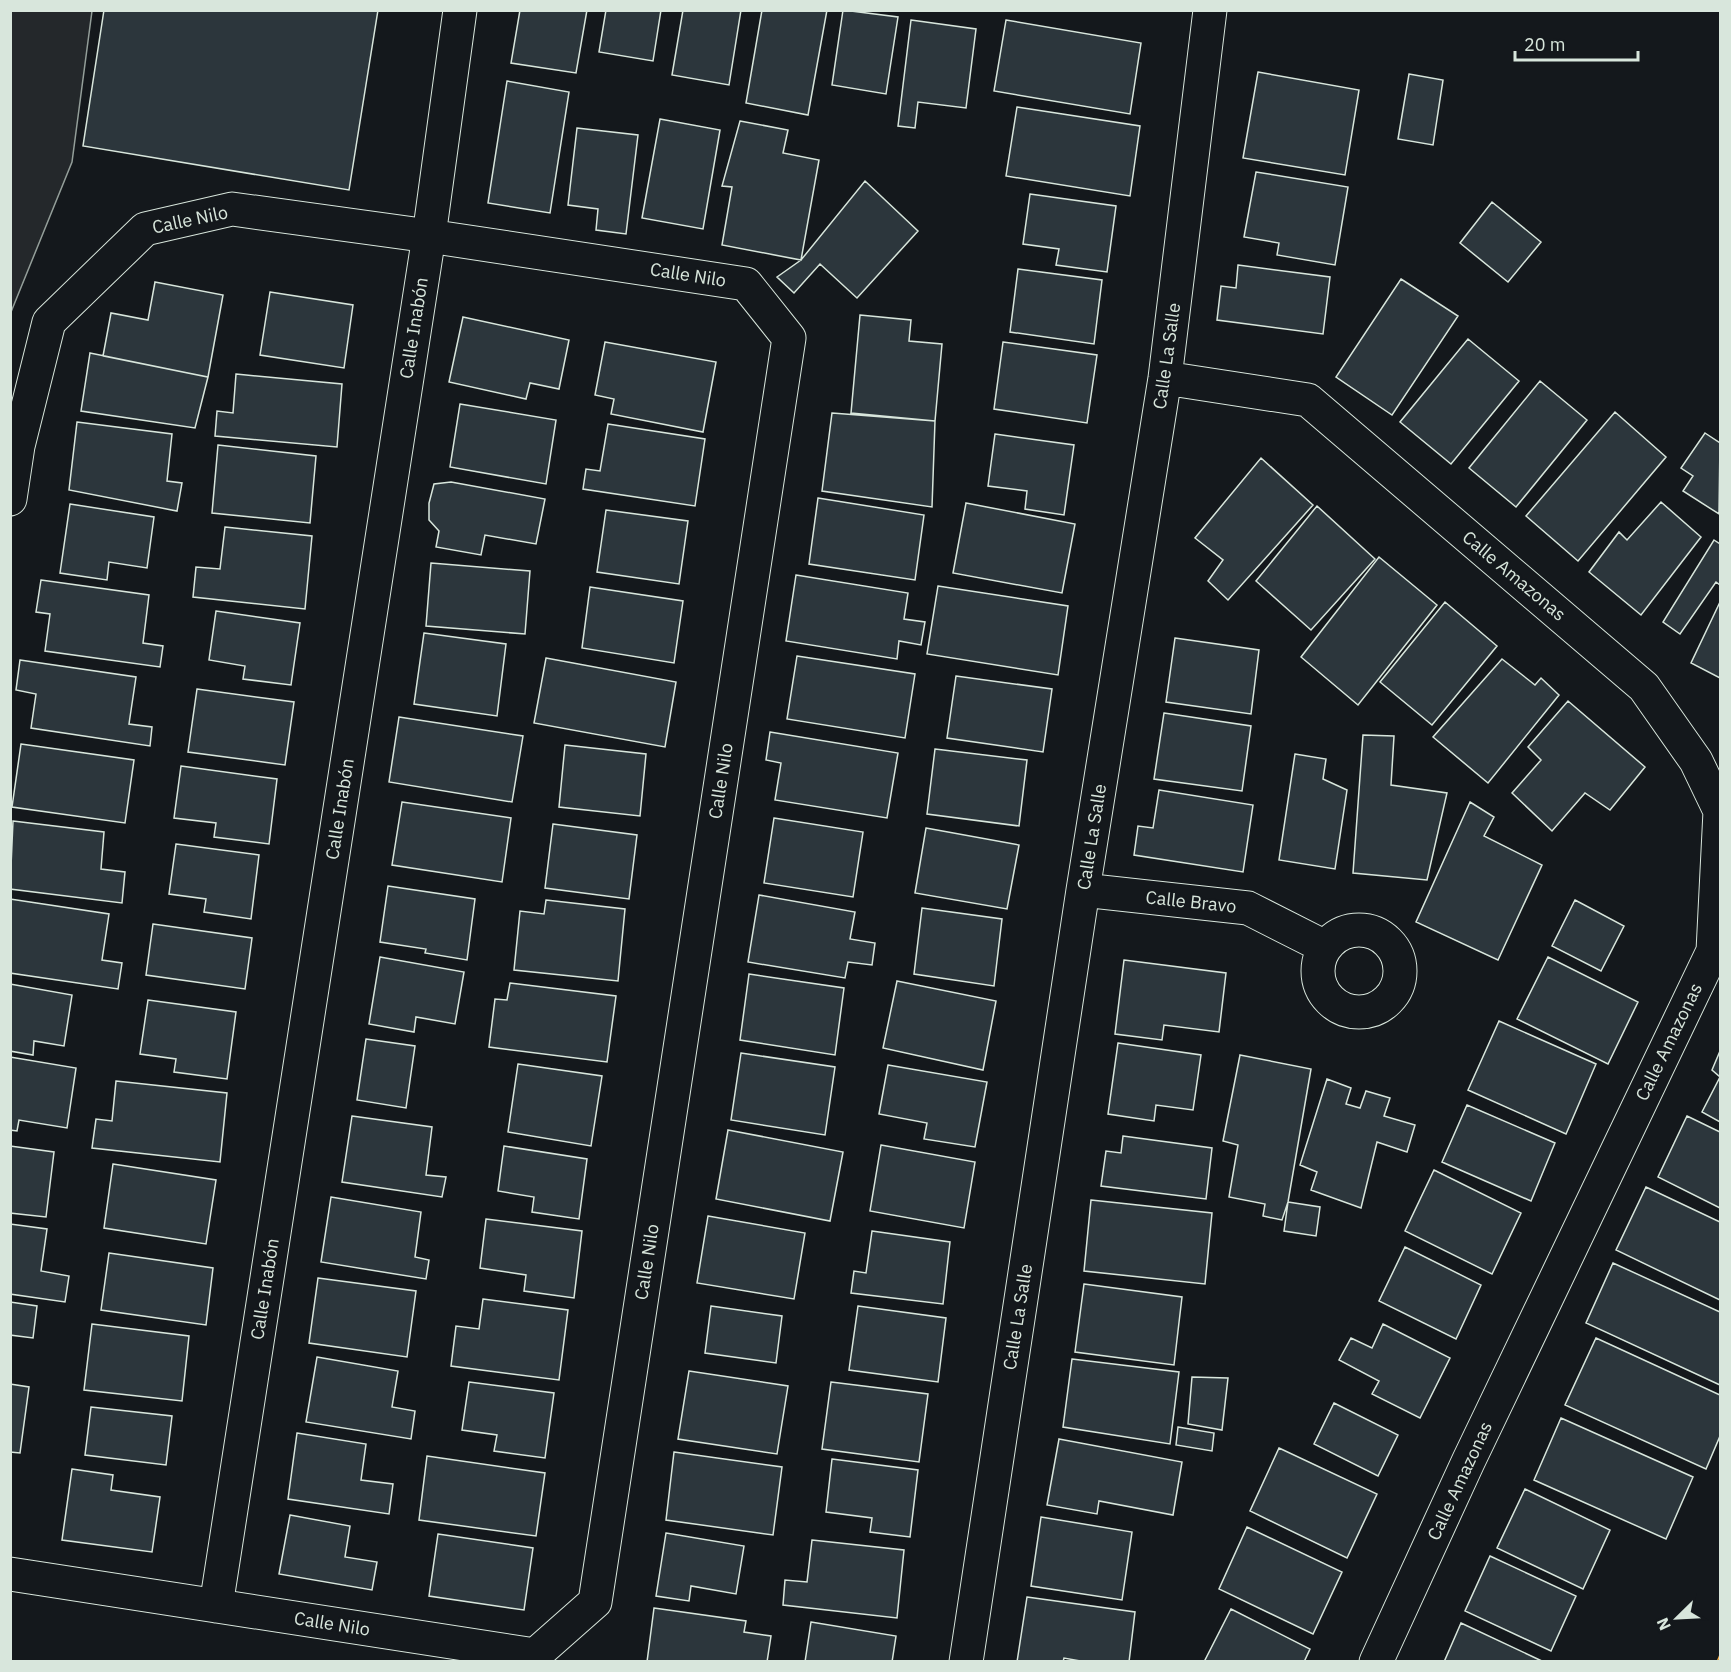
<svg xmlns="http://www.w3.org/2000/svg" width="1731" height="1672" font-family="'IBM Plex Sans',sans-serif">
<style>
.parking{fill:#24282b;stroke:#939e99;stroke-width:1.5}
.building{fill:#2c363c;stroke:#d8e6dc;stroke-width:1.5}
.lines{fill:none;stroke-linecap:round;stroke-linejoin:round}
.minor-casing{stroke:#d8e6dc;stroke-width:35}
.minor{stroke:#14181c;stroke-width:33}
.power{stroke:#ffb74d;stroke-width:1.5;stroke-dasharray:21 4.5 3 4.5;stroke-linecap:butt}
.labels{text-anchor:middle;stroke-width:4.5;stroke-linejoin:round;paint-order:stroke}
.street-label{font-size:18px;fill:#d8e6dc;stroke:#14181c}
</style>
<rect width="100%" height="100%" fill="#14181c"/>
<path class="parking" d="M11 10 92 11 72 162 11 312Z"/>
<path class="building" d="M104 10H378L349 190 83 146Z
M520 10H587L576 73 511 63Z
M606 10H661L653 61 599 52Z
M683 10H741L729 85 672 75Z
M762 10H827L808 115 746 103Z
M843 10 898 17 886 94 832 85Z
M911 20 976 29 966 108 918 102 915 128 898 126Z
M1006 20 1141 43 1130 114 994 91Z
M1258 72 1359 90 1345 175 1243 158Z
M1409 74 1443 80 1433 145 1398 139Z
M507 81 569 92 550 213 488 203Z
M1017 107 1140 126 1130 196 1006 176Z
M660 119 720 130 703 229 642 218Z
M740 121 788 130 783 153 819 160 801 260 722 245 732 187 722 186Z
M577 128 638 135 626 234 596 230 598 209 568 205Z
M1256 172 1348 187 1335 265 1277 255 1279 243 1244 237Z
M865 181 918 231 857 298 820 264 794 293 777 277 801 260Z
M1030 194 1116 206 1107 272 1056 265 1059 249 1023 244Z
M1492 202 1541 242 1508 282 1460 243Z
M1238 265 1330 277 1323 334 1217 320 1221 286 1236 288Z
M1018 269 1102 280 1094 344 1010 332Z
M1401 279 1458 316 1392 415 1336 377Z
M155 282 223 295 208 377 103 356 111 313 148 320Z
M270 292 353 305 344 368 260 355Z
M860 315 911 320 909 341 942 344 935 421 851 413Z
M463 317 569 340 559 389 530 383 526 399 449 382Z
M1468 339 1519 381 1451 464 1400 422Z
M605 342 716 362 703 432 611 414 614 399 595 395Z
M1003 342 1097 355 1087 423 994 409Z
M90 353 208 377 195 428 81 411Z
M236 374 342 384 337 447 215 436 217 411 233 413Z
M1540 381 1587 420 1516 507 1469 468Z
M460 404 556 420 546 484 450 467Z
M1615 412 1666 457 1578 561 1526 516Z
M832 413 935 421 932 507 822 491Z
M77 422 172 434 167 481 182 483 177 511 69 490Z
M608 424 705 439 695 506 583 489 586 469 600 471Z
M1705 433 1720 443 1719 514 1683 491 1693 476 1681 468Z
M995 434 1074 445 1064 515 1025 509 1027 491 988 486Z
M218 445 316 456 310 523 212 513Z
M1261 458 1313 505 1228 600 1208 581 1223 560 1195 538Z
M451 482 545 499 536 544 485 535 481 555 436 547 439 531 429 520V503L434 484Z
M818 498 924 515 915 580 809 564Z
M1661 502 1701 537 1641 615 1589 572 1619 532 1627 540Z
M966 503 1075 524 1062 593 953 573Z
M70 504 154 517 147 568 109 562 107 580 60 573Z
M1317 506 1375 559 1311 630 1256 581Z
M606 510 688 521 679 584 597 572Z
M225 527 312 536 305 609 193 597 196 567 220 569Z
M1714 540 1720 544V585L1716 582 1680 634 1663 622Z
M1379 557 1437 605 1358 705 1301 657Z
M431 563 530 571 525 634 426 626Z
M796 575 908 593 904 619 925 622 921 645 899 641 897 659 786 641Z
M41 580 149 595 143 643 163 646 160 667 45 651 50 614 36 612Z
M938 586 1068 606 1058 675 927 654Z
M590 587 683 601 674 663 582 648Z
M1445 602 1497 646 1432 725 1380 682Z
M1720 602V678L1691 663Z
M216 611 300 623 291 685 243 679 245 666 209 660Z
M424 633 506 644 497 716 414 704Z
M1175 638 1259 650 1251 714 1166 702Z
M797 656 915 674 905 738 787 719Z
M546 658 676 682 665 747 534 723Z
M1502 659 1535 685 1541 678 1559 695 1488 783 1433 737Z
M20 660 136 677 129 724 152 727 150 746 31 728 36 694 16 690Z
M956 676 1052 689 1043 752 947 738Z
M197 689 294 702 285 765 188 752Z
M1568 701 1645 767 1610 810 1585 793 1552 831 1512 793 1541 760 1528 747Z
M1164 713 1251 726 1242 791 1154 779Z
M399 717 523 736 512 802 389 782Z
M770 732 898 753 887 818 775 800 781 763 766 760Z
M1363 735 1394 736 1391 785 1447 793 1427 880 1353 873Z
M21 744 134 760 125 823 12 807Z
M565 745 646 754 640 816 559 807Z
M935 749 1027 760 1019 826 927 814Z
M1295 754 1326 759 1323 779 1347 790 1335 869 1279 860Z
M181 766 277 779 269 844 214 837 216 823 174 818Z
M1159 790 1253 805 1243 872 1134 855 1138 826 1153 828Z
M402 802 511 818 502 882 392 865Z
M1470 802 1494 817 1484 836 1542 865 1498 960 1416 922Z
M774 818 863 832 853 897 764 883Z
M13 821 104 832 101 869 125 872 122 903 10 889Z
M553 824 637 835 629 899 545 888Z
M926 828 1019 845 1007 909 915 893Z
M176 844 259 855 251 919 204 912 206 899 169 894Z
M388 886 475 899 467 960 425 953 426 949 380 942Z
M759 895 855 912 850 939 875 943 872 965 848 962 845 978 748 962Z
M10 899 109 914 102 960 122 963 118 989 10 973Z
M546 900 625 909 618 981 514 970 520 911 544 914Z
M1575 900 1624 926 1601 971 1552 946Z
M922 908 1002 919 994 986 914 974Z
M153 924 252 938 245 989 146 975Z
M380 957 464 972 455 1024 416 1017 414 1032 369 1024Z
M1548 957 1638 1002 1608 1064 1517 1019Z
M1124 960 1226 973 1219 1032 1164 1025 1162 1040 1115 1034Z
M749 974 844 988 835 1055 740 1040Z
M897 981 996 1001 983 1070 883 1048Z
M510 983 616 996 607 1062 489 1047 495 999 507 1000Z
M10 984 72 995 64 1046 34 1041 33 1055 10 1051Z
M148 1000 236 1012 227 1079 174 1072 176 1059 140 1054Z
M1499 1021 1596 1064 1566 1134 1468 1090Z
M366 1039 415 1046 406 1108 357 1100Z
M1118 1043 1201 1055 1193 1110 1156 1105 1154 1121 1108 1114Z
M1720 1051V1122L1702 1112 1720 1077 1712 1070Z
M741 1053 835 1067 825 1135 731 1120Z
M1240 1055 1311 1069 1288 1202 1282 1220 1263 1216 1265 1204 1229 1197 1238 1145 1223 1141Z
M10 1057 76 1068 67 1128 19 1120 17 1131 10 1130Z
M518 1064 602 1076 591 1146 508 1132Z
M888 1065 987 1082 975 1147 924 1139 927 1123 879 1114Z
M1327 1079 1351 1088 1346 1104 1360 1108 1366 1091 1390 1098 1384 1116 1415 1125 1407 1152 1377 1142 1361 1208 1311 1190 1317 1172 1300 1165Z
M116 1081 227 1093 220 1162 92 1148 96 1119 112 1121Z
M1467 1105 1555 1143 1531 1201 1442 1162Z
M352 1116 432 1127 426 1175 446 1177 442 1197 342 1182Z
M1687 1116 1720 1132V1208L1658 1177Z
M728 1130 843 1152 830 1221 716 1199Z
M1123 1136 1212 1148 1206 1199 1101 1186 1106 1151 1121 1153Z
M881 1145 975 1162 964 1228 870 1211Z
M10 1146 54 1152 46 1217 10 1213Z
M504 1146 587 1159 579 1219 532 1212 534 1197 498 1191Z
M113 1164 216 1180 206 1244 104 1228Z
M1434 1170 1521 1213 1492 1274 1405 1231Z
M1646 1187 1720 1222V1300L1616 1250Z
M331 1197 421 1212 415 1257 429 1260 426 1279 321 1262Z
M1091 1200 1212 1213 1205 1284 1084 1271Z
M1288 1202 1320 1207 1316 1236 1284 1231Z
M708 1216 805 1233 794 1299 697 1283Z
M486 1219 582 1231 574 1298 524 1291 526 1275 480 1268Z
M10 1224 47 1229 41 1271 69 1276 65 1302 10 1294Z
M872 1231 950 1242 943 1304 851 1293 854 1271 866 1273Z
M1405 1247 1481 1285 1456 1339 1379 1301Z
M109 1253 213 1268 206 1325 101 1310Z
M1613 1263 1720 1312V1385L1586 1323Z
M318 1278 416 1291 407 1357 309 1343Z
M1084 1284 1182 1297 1174 1365 1075 1352Z
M483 1299 568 1310 559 1380 451 1366 456 1326 479 1329Z
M10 1302 37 1306 33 1338 10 1335Z
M711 1306 782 1316 776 1363 705 1353Z
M858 1306 946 1318 938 1382 849 1370Z
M92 1324 189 1336 182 1401 84 1390Z
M1383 1324 1450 1358 1420 1418 1372 1394 1379 1381 1339 1360 1351 1338 1372 1348Z
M1596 1338 1720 1395V1436L1706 1469 1565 1405Z
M317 1357 398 1371 392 1407 415 1411 411 1439 306 1422Z
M1072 1359 1179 1372 1170 1444 1063 1427Z
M689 1371 788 1386 777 1454 678 1439Z
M1192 1377 1228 1378 1222 1430 1188 1424Z
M469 1382 554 1393 545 1458 494 1451 497 1435 462 1430Z
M831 1382 928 1394 919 1462 822 1449Z
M10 1384 29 1387 20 1453 10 1452Z
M1334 1403 1398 1435 1378 1476 1314 1444Z
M91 1407 172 1416 166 1465 85 1455Z
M1561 1418 1693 1477 1666 1539 1534 1480Z
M1178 1427 1214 1433 1212 1451 1176 1445Z
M297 1433 366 1444 361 1480 393 1484 389 1514 288 1499Z
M1059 1439 1182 1462 1173 1515 1099 1501 1097 1514 1047 1505Z
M1279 1448 1377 1494 1347 1558 1250 1511Z
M674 1452 782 1467 773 1535 666 1520Z
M427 1456 545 1473 536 1536 419 1520Z
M832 1459 918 1470 910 1537 870 1532 872 1518 826 1512Z
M72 1469 113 1475 111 1490 160 1497 152 1552 62 1540Z
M1525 1489 1610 1530 1583 1589 1497 1548Z
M290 1515 350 1526 345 1557 377 1562 372 1590 279 1574Z
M1041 1517 1132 1532 1122 1600 1031 1586Z
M1247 1527 1342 1572 1313 1634 1219 1589Z
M666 1533 744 1546 736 1594 691 1586 689 1601 656 1596Z
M438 1534 533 1548 524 1610 429 1596Z
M812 1540 904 1550 897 1618 783 1605 785 1580 807 1582Z
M1490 1556 1576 1596 1551 1651 1465 1611Z
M1027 1597 1135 1612 1129 1662H1086L1064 1658 1063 1662H1017Z
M654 1608 746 1621 744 1632 771 1636 767 1662H647Z
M1231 1609 1310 1649 1304 1662H1204Z
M811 1622 896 1636 892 1662H805Z
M1461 1623 1544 1662H1444Z"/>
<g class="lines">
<g class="minor-casing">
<path id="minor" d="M1165 378 1308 400 1644 687 1696 761 1720 811 1713 951 1468 1462 1376 1662
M10 499 18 446 49 322 145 229 232 209 429 236 746 284 789 338 595 1602 535 1655 10 1574
M1083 890 1248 908 1325 947
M1318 971a41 41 0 1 1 82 0a41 41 0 1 1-82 0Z
M216 1606 429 236 460 10
M966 1662 1083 890 1165 378 1210 10"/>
</g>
<use href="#minor" class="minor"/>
<path class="power" d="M1717 1662 1720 1655"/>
</g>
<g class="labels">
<g class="street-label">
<text transform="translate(190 220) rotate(-12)" y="6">Calle Nilo</text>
<text transform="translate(688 275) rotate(9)" y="6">Calle Nilo</text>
<text transform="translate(414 328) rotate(-81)" y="6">Calle Inabón</text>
<text transform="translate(1167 356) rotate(-82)" y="6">Calle La Salle</text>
<text transform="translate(1514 576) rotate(40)" y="6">Calle Amazonas</text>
<text transform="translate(721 781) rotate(-81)" y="6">Calle Nilo</text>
<text transform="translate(340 809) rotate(-81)" y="6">Calle Inabón</text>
<text transform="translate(1092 837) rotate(-81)" y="6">Calle La Salle</text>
<text transform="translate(1191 902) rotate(6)" y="6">Calle Bravo</text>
<text transform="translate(1669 1042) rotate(-64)" y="6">Calle Amazonas</text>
<text transform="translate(647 1262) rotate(-81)" y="6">Calle Nilo</text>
<text transform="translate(265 1289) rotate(-81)" y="6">Calle Inabón</text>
<text transform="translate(1018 1317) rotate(-81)" y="6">Calle La Salle</text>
<text transform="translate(1460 1481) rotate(-65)" y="6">Calle Amazonas</text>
<text transform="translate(332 1624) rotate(9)" y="6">Calle Nilo</text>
</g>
</g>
<rect width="1731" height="1672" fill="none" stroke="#d8e6dc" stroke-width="24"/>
<g transform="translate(1677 1618) rotate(246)" stroke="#14181c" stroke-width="4.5" paint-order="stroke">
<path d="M0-4.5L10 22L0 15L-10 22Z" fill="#d8e6dc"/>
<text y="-9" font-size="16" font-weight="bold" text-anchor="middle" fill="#d8e6dc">N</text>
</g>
<path d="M1515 51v9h123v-9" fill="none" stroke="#d8e6dc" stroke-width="3"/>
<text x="1524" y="51" font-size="18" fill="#d8e6dc" stroke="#14181c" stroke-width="4.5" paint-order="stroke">20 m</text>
</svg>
